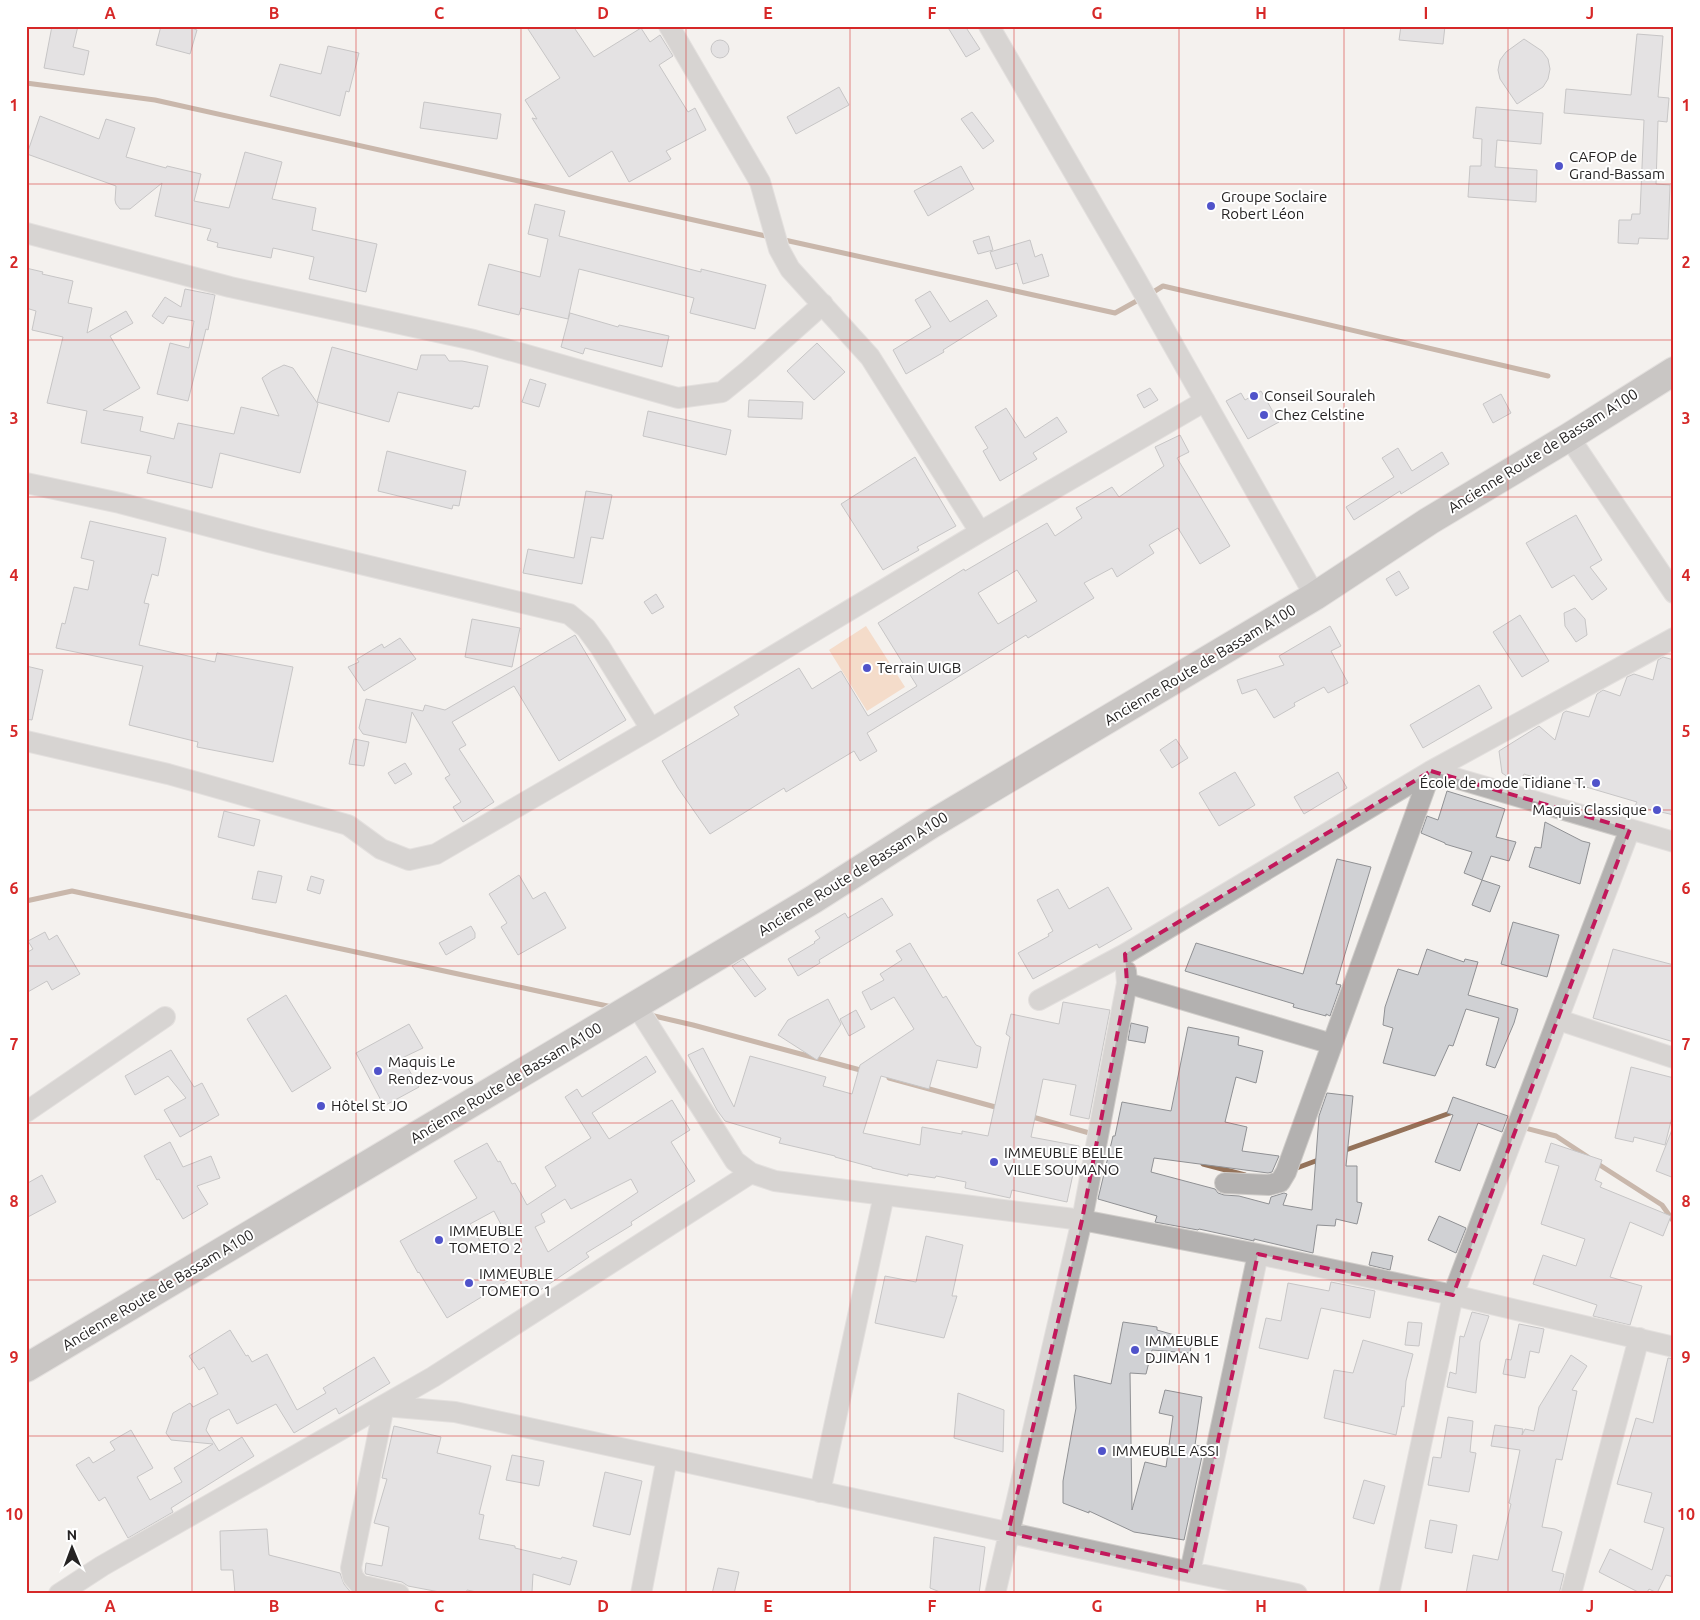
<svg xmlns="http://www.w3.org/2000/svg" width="1700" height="1620" font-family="Ubuntu,sans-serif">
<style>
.green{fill:#f3c39e}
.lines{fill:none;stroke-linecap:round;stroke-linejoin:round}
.stream{stroke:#947259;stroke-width:5}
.building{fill:#d0d1d4;stroke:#909194;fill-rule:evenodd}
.minor-casing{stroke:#cfccc9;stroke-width:22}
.secondary-casing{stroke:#cfccc9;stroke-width:30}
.minor{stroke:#b3b1b0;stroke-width:20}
.secondary{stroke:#949291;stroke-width:28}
.marked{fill:none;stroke:#c2185b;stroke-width:4;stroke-dasharray:10 6;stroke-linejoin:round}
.grid{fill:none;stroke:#d62828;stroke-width:1;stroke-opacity:0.55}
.poi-dot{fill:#5053ca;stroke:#fff;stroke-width:2}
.labels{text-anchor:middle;stroke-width:4;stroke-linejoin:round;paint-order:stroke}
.poi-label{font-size:15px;fill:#252323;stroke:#fff;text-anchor:start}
.street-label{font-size:15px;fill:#252323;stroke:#fff}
.neatline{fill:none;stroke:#d62828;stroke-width:2}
.grid-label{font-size:16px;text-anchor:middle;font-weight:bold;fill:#d62828}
</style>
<rect width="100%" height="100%" fill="#f4f1ee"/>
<path class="green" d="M866 626 905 687 867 711 829 650Z"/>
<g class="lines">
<path class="stream" d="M26 83 155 100 770 237
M780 239 1115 313 1142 298
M1150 294 1163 286 1548 376
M26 901 72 891 612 1007
M650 1015 693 1025 864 1071
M889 1078 999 1108
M1029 1116 1093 1134
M1521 1127 1556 1136 1588 1157
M1343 1151 1453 1112
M1595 1162 1662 1205 1674 1222
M1203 1164 1245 1175
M1294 1169 1321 1159"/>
</g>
<path class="building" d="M52 26H78L73 47 89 51 84 75 44 68Z
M161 26H186L197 30 190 54 156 45Z
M526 26H573L594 57 641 28 650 42 660 35 673 56 659 65 688 112 695 108 706 130 666 151 671 159 629 182 612 151 569 177 532 118 537 119 525 100 560 78Z
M947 26H965L980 49 966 57Z
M1401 26H1445L1443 44 1399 40Z
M1637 34 1663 36 1658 97 1669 98 1667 122 1658 121 1656 184 1670 185 1668 239 1639 238 1638 244 1618 243 1619 220H1631L1632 214H1640L1644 120 1564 113 1566 89 1631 95Z
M1524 39 1542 51 1548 59 1550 69 1548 79 1543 87 1517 104 1500 79 1498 70 1500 60 1506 52Z
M711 49a9 9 0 1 1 18 0a9 9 0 1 1-18 0Z
M328 46 359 53 349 92 346 91 340 116 270 96 280 64 321 74Z
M839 87 849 105 796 134 787 117Z
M424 102 501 114 497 139 420 128Z
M1476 107 1543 113 1541 144 1497 140 1495 167 1537 170 1536 202 1468 197 1470 166H1481L1482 139 1473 138Z
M972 112 994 141 983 149 961 119Z
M40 116 99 139 106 119 135 128 126 157 166 168 167 166 201 174 194 201 229 208 245 152 282 162 272 199 316 208 312 230 377 244 366 292 309 279 314 257 273 248 271 258 217 247 218 243 207 240 211 229 155 216 162 183 130 209H120L116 204 115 200 116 186 27 154Z
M961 166 974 189 928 216 914 191Z
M535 204 565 211 559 236 701 272V269L766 285 755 329 690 313 694 298 579 269 568 319 521 308 519 315 478 305 489 264 540 277 548 239 528 234Z
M989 236 993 250 978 254 973 241Z
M1030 240 1035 257 1042 254 1049 276 1023 284 1017 263 996 269 990 252Z
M26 268 43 272 42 274 73 281 68 303 92 308 87 333 126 311 133 323 110 336 140 388 103 410 143 417 140 431 174 439 178 423 234 434 241 407 279 416 262 378 272 371 284 365 293 368 318 404 300 473 220 453 212 488 147 473 151 456 81 443 87 411 47 403 63 337 32 330 36 311 26 308Z
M185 289 215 295 208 330 206 329 188 401 157 394 170 343 189 348 194 321 168 316 163 324 152 316 165 297 181 307Z
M930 291 950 322 987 300 997 316 943 350 944 352 906 374 893 350 931 327 915 300Z
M570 313 618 327 619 325 669 336 662 367 585 348 583 354 561 347Z
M817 343 845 372 814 400 787 371Z
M332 347 417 370 421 355H445L449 361H462L488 366 479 407 474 406 472 409 398 392 389 422 317 402Z
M530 379 546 384 539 407 522 402Z
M1150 388 1158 400 1144 408 1137 395Z
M1261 391 1279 422 1248 439 1226 401 1241 393 1245 400Z
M1501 394 1511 413 1493 423 1483 404Z
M749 400 803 402 802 419 748 417Z
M1006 408 1025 438 1057 417 1067 432 1033 453 1037 459 1000 481 983 451 988 448 975 427Z
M648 411 731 430 726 455 643 436Z
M1180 435 1189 452 1177 458 1230 546 1200 564 1178 528 1149 545 1154 553 1117 577 1112 568 1084 583 1094 598 1028 638 1026 635 867 733 877 751 860 761 854 751 786 792 784 788 710 834 678 788 662 761 739 715 734 707 799 668 812 689 841 671 868 716 917 686 878 623 964 569 965 571 1047 523 1055 536 1082 518 1076 508 1112 487 1119 497 1164 466 1155 447ZM1017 570 1037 601 998 624 978 593Z
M1398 448 1412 471 1442 452 1449 464 1401 494 1400 491 1354 520 1346 507 1394 477 1382 458Z
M387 451 466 471 459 506 453 505 452 509 378 491Z
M915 457 956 526 917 547 919 550 883 570 841 504Z
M586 491 612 495 603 539 591 537 582 584 523 573 528 549 574 558Z
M1576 515 1602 560 1590 567 1607 589 1592 600 1574 575 1552 588 1526 543Z
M90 521 166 538 158 576 152 574 144 603 149 604 139 645 215 662 217 653 293 667 273 762 197 747 198 742 129 725 143 666 56 648 62 623 65 624 74 587 88 590 94 561 81 558Z
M1399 571 1409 588 1396 596 1386 579Z
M656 594 664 607 652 614 644 602Z
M1575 608 1585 619 1587 635 1576 642 1565 626 1564 613Z
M1520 615 1549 661 1522 677 1493 632Z
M472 619 520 628 512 667 465 657Z
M1330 626 1341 646 1331 651 1348 683 1328 693 1324 687 1294 703 1295 706 1274 718 1256 689 1242 694 1237 680 1284 665 1279 656Z
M575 635 626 720 559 761 514 686 452 722 466 745 459 749 494 802 463 822 453 807 461 802 445 778 450 775 412 712 406 743 363 734 359 728 366 699 423 711 425 705 445 710Z
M400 638 416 659 364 691 348 667 359 662 357 659 382 644 384 648Z
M1663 657 1674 660V815L1635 806 1637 802 1569 782 1568 788 1524 774 1521 780 1514 781 1502 773 1499 751 1539 726 1555 740 1563 713 1566 711 1589 717 1597 694 1603 690 1620 696 1627 677 1634 674 1653 680 1658 660Z
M26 666 43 670 32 720 26 719Z
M1479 685 1492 708 1423 748 1410 725Z
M354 739 369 742 364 766 349 764Z
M1176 739 1188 758 1172 768 1160 750Z
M405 763 412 774 395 784 388 773Z
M1235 772 1255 805 1219 826 1199 793Z
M1338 772 1347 788 1304 814 1294 797Z
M1447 791 1505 809 1496 837 1516 842 1509 861 1491 856 1482 880 1464 873 1472 852 1445 844V843L1421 833 1427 816 1438 820Z
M224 811 260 820 254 846 218 837Z
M1545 822 1582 841 1590 843 1580 884 1529 867 1535 847 1541 848Z
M1337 859 1371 867 1336 984 1341 985 1330 1016 1326 1014V1016L1293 1007 1294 1004 1185 971 1196 943 1303 974Z
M258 871 282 876 276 903 252 899Z
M519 875 533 899 545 892 566 928 518 955 501 927 507 923 489 894Z
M311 876 324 880 320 894 307 890Z
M1482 880 1500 886 1490 912 1472 905Z
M1108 887 1132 929 1099 948 1097 944 1033 979 1018 953 1049 936 1048 934 1053 931 1037 900 1058 889 1069 909Z
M882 898 893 915 819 960 820 963 798 976 788 959 815 943 814 942 820 938 815 931 845 913 848 918Z
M1513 922 1559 935 1547 977 1501 964Z
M471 926 475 933V938L446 955 439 943Z
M45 932 49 940 57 935 80 974 52 990 47 981 26 993V953L33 949 28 941Z
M910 943 943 998 946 996 976 1045 981 1047 977 1068 937 1060 929 1089 881 1076 863 1133 920 1145 922 1127 962 1134V1131L988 1136 1010 1037 1006 1034 1011 1014 1059 1024 1063 1002 1110 1010 1089 1119 1070 1115 1076 1085 1043 1079 1031 1137 1079 1146 1067 1202 1012 1190 1010 1198 965 1188 966 1182 936 1176 935 1178 908 1174V1176L872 1168V1167L835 1157V1156L779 1143 781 1138 725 1121 717 1110 688 1055 703 1048 734 1107 750 1056 826 1077 823 1086 852 1094 860 1065 914 1029 894 997 871 1010 862 992 884 980 880 974 902 960 896 951Z
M1427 949 1464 962 1465 959 1478 962 1468 995 1518 1009 1514 1023 1495 1068 1486 1065 1499 1018 1466 1009 1453 1046 1449 1045 1435 1076 1383 1063 1393 1028 1383 1025 1385 1007 1398 969 1418 975Z
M1613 949 1674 965V1042L1593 1018Z
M743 959 766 989 755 997 732 966Z
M286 995 331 1068 292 1092 247 1019Z
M828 999 841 1024 817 1060 778 1035 788 1020Z
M856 1010 865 1027 849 1036 840 1019Z
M1131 1023 1148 1027 1145 1043 1128 1040Z
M409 1024 423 1048 402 1058 419 1087 384 1106 356 1053Z
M1188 1027 1239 1037 1238 1045 1263 1051 1256 1083 1236 1077 1225 1122 1247 1127 1242 1151 1279 1156 1272 1172 1268 1173 1154 1158 1151 1172 1215 1189 1218 1193 1224 1195 1239 1196 1269 1204 1271 1197 1284 1193 1287 1194 1283 1205 1312 1210 1319 1116 1327 1093 1353 1096 1346 1166H1357V1202L1362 1203 1357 1224 1336 1219 1335 1226 1317 1225 1313 1253 1254 1239V1241L1199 1229 1198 1230 1155 1222 1157 1216 1098 1199 1113 1136H1115L1122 1102 1171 1111Z
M171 1050 194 1087 202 1083 219 1115 180 1137 164 1110 186 1098 168 1076 135 1095 125 1076Z
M646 1056 656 1072 592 1113 609 1139 672 1100 690 1130 671 1142 695 1181 631 1222 632 1225 586 1253 589 1257 530 1297 516 1276 447 1318 419 1272 418 1273 400 1241 477 1198 454 1161 487 1143 498 1162 500 1161 512 1184 515 1183 527 1205 556 1186 545 1167 591 1138 565 1097 577 1089 582 1097ZM631 1179 638 1192 548 1252 535 1227 545 1222 541 1214 565 1199 571 1209ZM494 1211 508 1238 486 1251 470 1224Z
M1631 1067 1674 1078V1109L1665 1145 1634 1137 1633 1142 1615 1138Z
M1453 1097 1508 1116 1502 1132 1478 1123 1460 1171 1435 1162 1453 1115 1447 1113Z
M1673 1127H1674V1178L1656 1171Z
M170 1142 183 1167 211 1156 220 1178 197 1186 208 1204 183 1219 159 1179 157 1180 144 1156Z
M1551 1143 1602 1160 1595 1180 1602 1183 1600 1187 1671 1216 1663 1236 1630 1222 1610 1277 1642 1286 1630 1325 1593 1316 1597 1305 1533 1284 1543 1255 1576 1266 1585 1239 1541 1224 1559 1166 1545 1162Z
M42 1175 56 1202 26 1218V1184Z
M1439 1216 1466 1228 1456 1253 1428 1240Z
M926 1236 963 1245 952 1296H957L944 1338 875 1323 885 1276 916 1282Z
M1372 1252 1393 1256 1390 1270 1369 1265Z
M1331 1282 1375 1291 1370 1318 1321 1308 1308 1359 1259 1348 1266 1318 1281 1321 1288 1283 1329 1291Z
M1472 1312 1489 1316 1480 1342 1476 1393 1447 1387 1450 1372 1456 1374 1460 1336 1464 1337Z
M1123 1322 1157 1327V1330L1192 1340 1190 1353 1152 1350 1146 1374 1130 1373 1132 1510 1145 1462 1166 1467 1173 1416 1159 1413 1165 1390 1202 1397 1195 1445 1204 1447 1184 1540 1134 1532 1089 1511V1513L1063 1503V1481L1076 1408 1074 1375 1111 1384Z
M1408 1322 1422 1323 1419 1346 1405 1345Z
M1519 1324 1544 1329 1539 1353 1530 1351 1525 1378 1503 1374 1506 1359 1511 1360Z
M230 1330 246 1356 248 1355 252 1362 267 1354 297 1410 326 1393 323 1388 374 1357 390 1383 339 1414 336 1408 294 1433 276 1404 237 1424 229 1409 210 1419 206 1430 219 1451 242 1437 254 1456 171 1508 173 1512 128 1538 105 1497 99 1501 76 1465 89 1457 93 1463 115 1450 110 1442 131 1430 153 1468 137 1477 150 1500 182 1482 174 1468 213 1444 171 1440 166 1433 173 1413 190 1403 193 1407 218 1394 204 1367 199 1370 189 1356Z
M1363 1340 1413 1354 1406 1381 1404 1407 1402 1406 1396 1435 1324 1418 1334 1370 1353 1373Z
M1571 1355 1587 1366 1572 1390 1577 1391 1562 1460 1556 1459 1542 1527 1555 1529 1562 1532 1552 1571 1564 1574 1559 1594H1466L1473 1555 1498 1560 1511 1504 1509 1503 1520 1450 1491 1446 1495 1425 1523 1429 1522 1435 1525 1429 1534 1431 1539 1407Z
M1668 1358 1674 1359V1577L1666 1575 1657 1593 1649 1589 1646 1594H1642L1599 1572 1610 1549 1652 1570 1664 1528 1644 1522 1652 1493 1617 1484 1636 1418 1653 1423Z
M958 1393 1004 1410 1003 1452 954 1438Z
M1448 1417 1473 1421 1470 1452 1476 1453 1469 1492 1428 1485 1433 1457 1441 1458Z
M394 1426 441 1437 437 1453 491 1466 479 1514 484 1515 479 1539 515 1546V1548L561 1559 562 1557 577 1561 570 1585 533 1574 532 1592H507V1594H486L467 1590 466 1594H450L408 1586 402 1582 366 1574 365 1572 366 1563 382 1566 389 1527 374 1523 387 1479 382 1478Z
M512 1455 544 1461 539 1486 506 1480Z
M605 1472 642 1481 630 1535 593 1526Z
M1364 1480 1385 1486 1374 1524 1353 1518Z
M1430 1520 1457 1525 1452 1553 1425 1548Z
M267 1529 269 1555 340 1573 344 1584 352 1594H235L233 1570H221L220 1531Z
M934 1537 985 1547 979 1594H945L930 1588Z
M718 1568 739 1572 734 1594H712Z"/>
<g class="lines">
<g class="minor-casing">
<path id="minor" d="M669 26 760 182 779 249 790 269 870 357 980 532
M989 26 1133 274 1315 596
M26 233 230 287 474 340 678 398 722 392 749 370 823 304
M1569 437 1674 593
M26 483 120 503 269 542 569 614 586 628 600 647 651 729
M26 741 168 774 348 825 381 849 409 860 436 854 651 729 980 532 1205 401
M1126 971 1127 983 1332 1044
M1039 1000 1125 954 1431 771 1674 638
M636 1005 735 1161 751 1173 775 1181 1082 1220 1258 1254 1453 1295 1674 1347
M1559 1020 1674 1058
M26 1112 165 1017
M1225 1183 1269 1185 1280 1182 1286 1172 1431 771 1674 842
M820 1492 884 1195
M1190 1572 1258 1254
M59 1594 102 1566 433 1377 751 1173
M399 1594 360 1585 353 1577 351 1568 384 1406 455 1412 1190 1572 1297 1594
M641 1594 667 1458
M995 1594 1082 1220 1127 983
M1389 1594 1453 1295 1630 829
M1571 1594 1639 1338"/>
</g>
<g class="secondary-casing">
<path id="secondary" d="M26 1368 814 899 930 825 1315 596 1429 521 1569 437 1674 371"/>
</g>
<use href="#minor" class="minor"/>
<use href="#secondary" class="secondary"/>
</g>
<path d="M0 0H1700V1620H0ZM1431 771 1630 829 1453 1295 1258 1254 1190 1572 1008 1533 1082 1220 1127 983 1125 954Z" fill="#f4f1ee" fill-opacity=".55" fill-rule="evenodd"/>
<path class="marked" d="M1431 771 1630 829 1453 1295 1258 1254 1190 1572 1008 1533 1082 1220 1127 983 1125 954Z"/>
<path class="grid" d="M192 26V1594M356 26V1594M521 26V1594M686 26V1594M850 26V1594M1014 26V1594M1179 26V1594M1344 26V1594M1508 26V1594M26 184H1674M26 340H1674M26 497H1674M26 654H1674M26 810H1674M26 966H1674M26 1123H1674M26 1280H1674M26 1436H1674"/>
<g class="poi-dot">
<circle cx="1559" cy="166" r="5"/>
<circle cx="1211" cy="206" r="5"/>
<circle cx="1254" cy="396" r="5"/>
<circle cx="1264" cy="415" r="5"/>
<circle cx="867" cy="668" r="5"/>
<circle cx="1596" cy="783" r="5"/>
<circle cx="1657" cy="810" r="5"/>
<circle cx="378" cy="1071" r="5"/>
<circle cx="321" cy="1106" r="5"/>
<circle cx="994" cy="1162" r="5"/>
<circle cx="439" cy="1240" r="5"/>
<circle cx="469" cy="1283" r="5"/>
<circle cx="1135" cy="1350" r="5"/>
<circle cx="1102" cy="1451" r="5"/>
</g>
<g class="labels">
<g class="poi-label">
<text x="1569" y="162">CAFOP de<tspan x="1569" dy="17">Grand-Bassam</tspan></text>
<text x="1221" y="202">Groupe Soclaire<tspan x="1221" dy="17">Robert Léon</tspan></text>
<text x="1264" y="401">Conseil Souraleh</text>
<text x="1274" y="420">Chez Celstine</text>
<text x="877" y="673">Terrain UIGB</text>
<text x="1586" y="788" text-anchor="end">École de mode Tidiane T.</text>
<text x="1647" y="815" text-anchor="end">Maquis Classique</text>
<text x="388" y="1067">Maquis Le<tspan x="388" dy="17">Rendez-vous</tspan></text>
<text x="331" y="1111">Hôtel St JO</text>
<text x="1004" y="1158">IMMEUBLE BELLE<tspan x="1004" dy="17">VILLE SOUMANO</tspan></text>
<text x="449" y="1236">IMMEUBLE<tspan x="449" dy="17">TOMETO 2</tspan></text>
<text x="479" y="1279">IMMEUBLE<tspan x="479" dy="17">TOMETO 1</tspan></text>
<text x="1145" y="1346">IMMEUBLE<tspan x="1145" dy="17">DJIMAN 1</tspan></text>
<text x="1112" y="1456">IMMEUBLE ASSI</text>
</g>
<g class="street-label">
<text transform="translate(1543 451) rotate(-32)" y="5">Ancienne Route de Bassam A100</text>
<text transform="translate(1200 665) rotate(-31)" y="5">Ancienne Route de Bassam A100</text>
<text transform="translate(853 874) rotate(-32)" y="5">Ancienne Route de Bassam A100</text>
<text transform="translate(506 1083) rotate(-31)" y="5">Ancienne Route de Bassam A100</text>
<text transform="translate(158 1290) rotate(-31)" y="5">Ancienne Route de Bassam A100</text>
</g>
</g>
<rect width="1700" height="1620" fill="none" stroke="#ffffff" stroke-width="55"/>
<g transform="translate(72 1548) rotate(359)" stroke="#ffffff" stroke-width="4" paint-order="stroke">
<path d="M0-4L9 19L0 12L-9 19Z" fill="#252323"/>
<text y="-8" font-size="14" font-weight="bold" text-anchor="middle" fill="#252323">N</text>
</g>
<rect x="28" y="28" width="1644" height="1564" class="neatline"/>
<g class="grid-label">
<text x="110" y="19">A</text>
<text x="274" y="19">B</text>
<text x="439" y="19">C</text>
<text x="603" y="19">D</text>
<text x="768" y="19">E</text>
<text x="932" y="19">F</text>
<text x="1097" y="19">G</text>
<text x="1261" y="19">H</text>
<text x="1426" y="19">I</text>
<text x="1590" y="19">J</text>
<text x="14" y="111">1</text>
<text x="1686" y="111">1</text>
<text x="14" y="268">2</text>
<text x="1686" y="268">2</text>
<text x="14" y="424">3</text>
<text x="1686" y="424">3</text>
<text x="14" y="581">4</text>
<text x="1686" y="581">4</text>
<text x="14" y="737">5</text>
<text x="1686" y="737">5</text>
<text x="14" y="894">6</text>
<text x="1686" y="894">6</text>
<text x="14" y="1050">7</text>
<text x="1686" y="1050">7</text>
<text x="14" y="1207">8</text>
<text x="1686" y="1207">8</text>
<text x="14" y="1363">9</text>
<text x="1686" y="1363">9</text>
<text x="14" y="1520">10</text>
<text x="1686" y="1520">10</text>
<text x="110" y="1612">A</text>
<text x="274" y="1612">B</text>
<text x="439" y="1612">C</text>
<text x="603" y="1612">D</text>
<text x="768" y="1612">E</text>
<text x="932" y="1612">F</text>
<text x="1097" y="1612">G</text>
<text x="1261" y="1612">H</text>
<text x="1426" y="1612">I</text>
<text x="1590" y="1612">J</text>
</g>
</svg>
